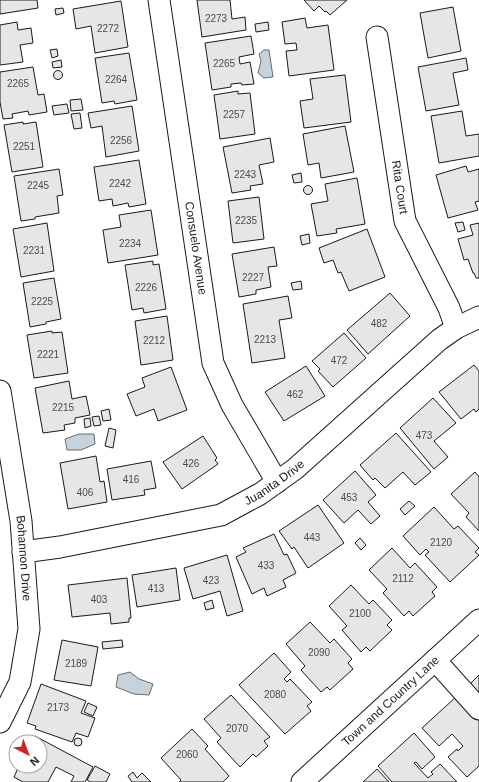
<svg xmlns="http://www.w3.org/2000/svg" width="479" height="782" font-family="Helvetica,sans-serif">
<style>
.water{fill:#c6d2dc;stroke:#6a6a6a}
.building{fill:#e6e6e6;stroke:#1a1a1a}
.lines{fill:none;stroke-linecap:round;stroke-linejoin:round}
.minor-casing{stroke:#1a1a1a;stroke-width:23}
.minor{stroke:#fff;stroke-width:21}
.labels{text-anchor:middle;stroke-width:3;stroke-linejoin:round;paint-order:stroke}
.number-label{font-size:10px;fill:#4d4d4d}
.street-label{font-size:12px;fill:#1a1a1a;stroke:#fff}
</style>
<rect width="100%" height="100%" fill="#fff"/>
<path class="water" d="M264 50H269L273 77 264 78 258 73 261 61 259 54Z
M79 434H94L95 444 81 450H67L65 439Z
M130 672 139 679 153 684 149 695 134 694 116 687 118 675Z"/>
<path class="building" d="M0 0H37L38 8 0 14Z
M197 0H230L232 19 245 17 246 30 202 37Z
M304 0H347L330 15 326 11 325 12 319 6 314 11Z
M121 1 128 47 95 53 91 26 76 29 73 9Z
M453 7 461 51 428 58 420 13Z
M63 8 64 13 56 15 55 9Z
M305 18 307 28 328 25 334 70 289 76 286 51 297 50 296 43 285 44 282 22Z
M17 22 18 30 31 28 33 43 20 45 23 62 0 65V25Z
M268 22 269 30 256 32 255 24Z
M251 36 254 54 239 57 240 64 250 62 254 84 242 85 241 83 231 84V87L212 90 205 43Z
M57 49 58 56 52 58 50 50Z
M129 53 137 100 115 104 114 101 102 103 95 58Z
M466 58 468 70 453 73 459 105 426 111 418 67Z
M61 60 62 67 53 68 52 62Z
M33 67 38 95 44 94 47 112 29 115 28 111 12 114 13 118 3 119 0 102V72Z
M53.5 75a4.5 4.5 0 1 1 9 0a4.5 4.5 0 1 1-9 0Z
M345 75 351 122 304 128 300 101 313 99 310 79Z
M238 91V94L250 93 255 134 220 139 214 95Z
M81 99 83 110 71 111 70 100Z
M67 104 69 113 54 115 52 106Z
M132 106 139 151 106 157 102 126 91 128 88 113Z
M462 111 466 136 479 134V156L439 163 431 116Z
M80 113 82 128 74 129 71 114Z
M23 122V124L36 122 43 167 12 172 4 125Z
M345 126 354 172 321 178 319 163 308 165 303 134Z
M270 138 274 162 259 165 263 184 250 186 251 190 232 193 223 147Z
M139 160 146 204 129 207 128 203 113 206 112 199 99 201 94 167Z
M466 166 468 172 479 169V201L475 202 478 210 448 218 436 175Z
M59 169 63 195 57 196 59 213 35 217V219L21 221 14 176Z
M301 173 302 182 294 183 292 175Z
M357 178 365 224 336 229 337 233 317 236 311 204 328 201 325 184Z
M303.5 190a4.5 4.5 0 1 1 9 0a4.5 4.5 0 1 1-9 0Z
M259 197 264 239 233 243 228 201Z
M151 210 158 255 108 263 103 230 121 227 119 215Z
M463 222 465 230 458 232 455 223Z
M47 223 54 271 21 277 13 229Z
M479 223V278H476L474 273H473L468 259 464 260 458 239 473 235 470 225Z
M367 229 385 277 349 291 341 272 338 273 333 260 324 263 319 248Z
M309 234 310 243 302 245 300 236Z
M274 247 277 266 268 267 271 287 256 290V294L239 297 232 254Z
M153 261V265L159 264 166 309 144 313 143 308 132 310 125 265Z
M54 278 61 319 46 322V324L30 327 23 283Z
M301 281 302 289 293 290 291 283Z
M390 293 410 316 368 354 347 330Z
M288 296 292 318 279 320 285 358 252 363 243 304Z
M167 316 173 360 141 365 135 321Z
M52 331V333L62 332 68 373 34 378 27 335Z
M344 333 366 358 333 387 318 371 320 369 312 361Z
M474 365 479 371V409L476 412 474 409 461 419 439 392Z
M306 366 325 396 284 421 265 392Z
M171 367 187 410 158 421 154 409 136 416 127 394 145 387 142 378Z
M69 381 72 399 86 396 90 415 75 418V423L64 425 65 430 43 433 35 388Z
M433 398 456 423 434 441 448 457 434 469 400 428Z
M109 409 111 420 103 421 101 411Z
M99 416 101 425 94 426 92 417Z
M90 418 91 426 85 428 84 419Z
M109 428 116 430 113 448 105 446Z
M396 433 431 472 415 485 403 472 385 488 375 478 373 480 360 465Z
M203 436 217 458 215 460 218 464 182 489 163 462Z
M96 456 100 482 104 481 107 502 68 509 60 463Z
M151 461 156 488 144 490 145 495 112 500 107 469Z
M355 471 376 495 368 502 380 516 371 524 358 510 344 523 323 500Z
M475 472 479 477V531L466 517 469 513 451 494Z
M409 501 415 506 405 515 400 509Z
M318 505 344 543 308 568 294 547 292 549 279 531Z
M434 507 454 529 458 526 479 548 475 552 479 555 450 582 425 555 429 552 426 549 420 555 403 536Z
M274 534 284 555 287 554 296 573 283 580 286 587 267 596 264 588 252 594 236 557 246 552 243 548Z
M360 538 366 545 361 550 355 543Z
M392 548 410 568 415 563 437 587 432 592 435 596 413 616 409 611 404 616 383 593 387 589 369 570Z
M227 555 243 611 227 616 220 591 193 599 184 568Z
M176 568 180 600 137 607 132 575Z
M127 578 131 618H129V622L111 624 110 613 72 617 68 585Z
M351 585 369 604 373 600 392 620 387 625 392 630 370 651 366 647 361 652 342 630 347 626 329 606Z
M212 600 214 608 206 610 204 603Z
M310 622 330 643 334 639 352 659 348 663 353 669 330 690 327 687 321 692 301 670 305 666 286 644Z
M62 640 98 647 91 686 54 680Z
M122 640 123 647 103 649 102 642Z
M274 653 291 672 284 679 287 682 290 679 312 702 307 706 311 711 285 734 239 685Z
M479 675V700L467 687Z
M41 684 86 701 81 713 95 718 88 737 76 733 72 742 35 729 36 726 27 723Z
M231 695 270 737 264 741 268 746 256 757 253 754 240 767 217 742 221 738 204 719Z
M457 696 479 719V766L467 777 448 757 457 749 458 751 463 746 452 734 439 746 422 728Z
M88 703 97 707 93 716 84 712Z
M192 729 208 746 205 749 229 776 223 782H179L181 780 161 758Z
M414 733 435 757 422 769 416 762 414 763 428 778 433 774 431 772 440 764 457 782H392L378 766Z
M35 736 93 767 85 782H71L74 776 56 767 48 782H23L14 777 19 766H40V742H32Z
M74 742a4 4 0 1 1 8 0a4 4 0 1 1-8 0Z
M95 766 110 774 106 782H91L87 780Z
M377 769 389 782H363Z
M133 772 137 778 142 773 151 782H132L128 776Z"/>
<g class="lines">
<g class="minor-casing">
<g id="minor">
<path id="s1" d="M159 0 213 363 232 405 277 482"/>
<path id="s2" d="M377 37 405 221 449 308 456 328"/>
<path id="s3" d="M0 391 21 521 29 629 20 682 0 722"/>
<path id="s4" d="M23 552 60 547 221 515 260 494 295 469 439 340 456 328 479 317"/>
<path d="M435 660 479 709"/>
<path id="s5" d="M302 782 479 620"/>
</g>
</g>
<use href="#minor" class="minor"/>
</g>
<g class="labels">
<g class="number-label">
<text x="216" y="22">2273</text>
<text x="108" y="32">2272</text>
<text x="224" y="67">2265</text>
<text x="116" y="83">2264</text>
<text x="18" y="87">2265</text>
<text x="234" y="118">2257</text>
<text x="121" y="144">2256</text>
<text x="24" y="150">2251</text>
<text x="245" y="178">2243</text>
<text x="120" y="187">2242</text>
<text x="38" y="189">2245</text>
<text x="246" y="224">2235</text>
<text x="130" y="247">2234</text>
<text x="34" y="254">2231</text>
<text x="253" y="281">2227</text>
<text x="146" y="291">2226</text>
<text x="42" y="305">2225</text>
<text x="379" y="327">482</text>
<text x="265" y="343">2213</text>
<text x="154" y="344">2212</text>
<text x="48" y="358">2221</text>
<text x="339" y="364">472</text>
<text x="295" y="398">462</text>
<text x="63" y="411">2215</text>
<text x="424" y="439">473</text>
<text x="191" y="467">426</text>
<text x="131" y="483">416</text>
<text x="85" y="496">406</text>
<text x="349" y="501">453</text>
<text x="312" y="541">443</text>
<text x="441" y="546">2120</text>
<text x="266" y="569">433</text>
<text x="403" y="582">2112</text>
<text x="211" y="584">423</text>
<text x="156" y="592">413</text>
<text x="99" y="603">403</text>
<text x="360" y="617">2100</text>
<text x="319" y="656">2090</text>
<text x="76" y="667">2189</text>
<text x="275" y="698">2080</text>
<text x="58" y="711">2173</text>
<text x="237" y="732">2070</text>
<text x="187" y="758">2060</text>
</g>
<g class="street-label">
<text dy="4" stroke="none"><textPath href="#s2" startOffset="152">Rita Court</textPath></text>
<text dy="4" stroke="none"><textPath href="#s1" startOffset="251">Consuelo Avenue</textPath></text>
<text dy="4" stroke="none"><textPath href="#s4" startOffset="264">Juanita Drive</textPath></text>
<text dy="4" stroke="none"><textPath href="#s3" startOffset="169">Bohannon Drive</textPath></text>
<text dy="4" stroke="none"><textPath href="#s5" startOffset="120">Town and Country Lane</textPath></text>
</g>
</g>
<g transform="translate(28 754) rotate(138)"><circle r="19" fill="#ffffff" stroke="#a3a3a3"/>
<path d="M0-3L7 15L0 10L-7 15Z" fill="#c62828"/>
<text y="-6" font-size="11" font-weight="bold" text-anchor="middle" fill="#1a1a1a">N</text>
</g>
</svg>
